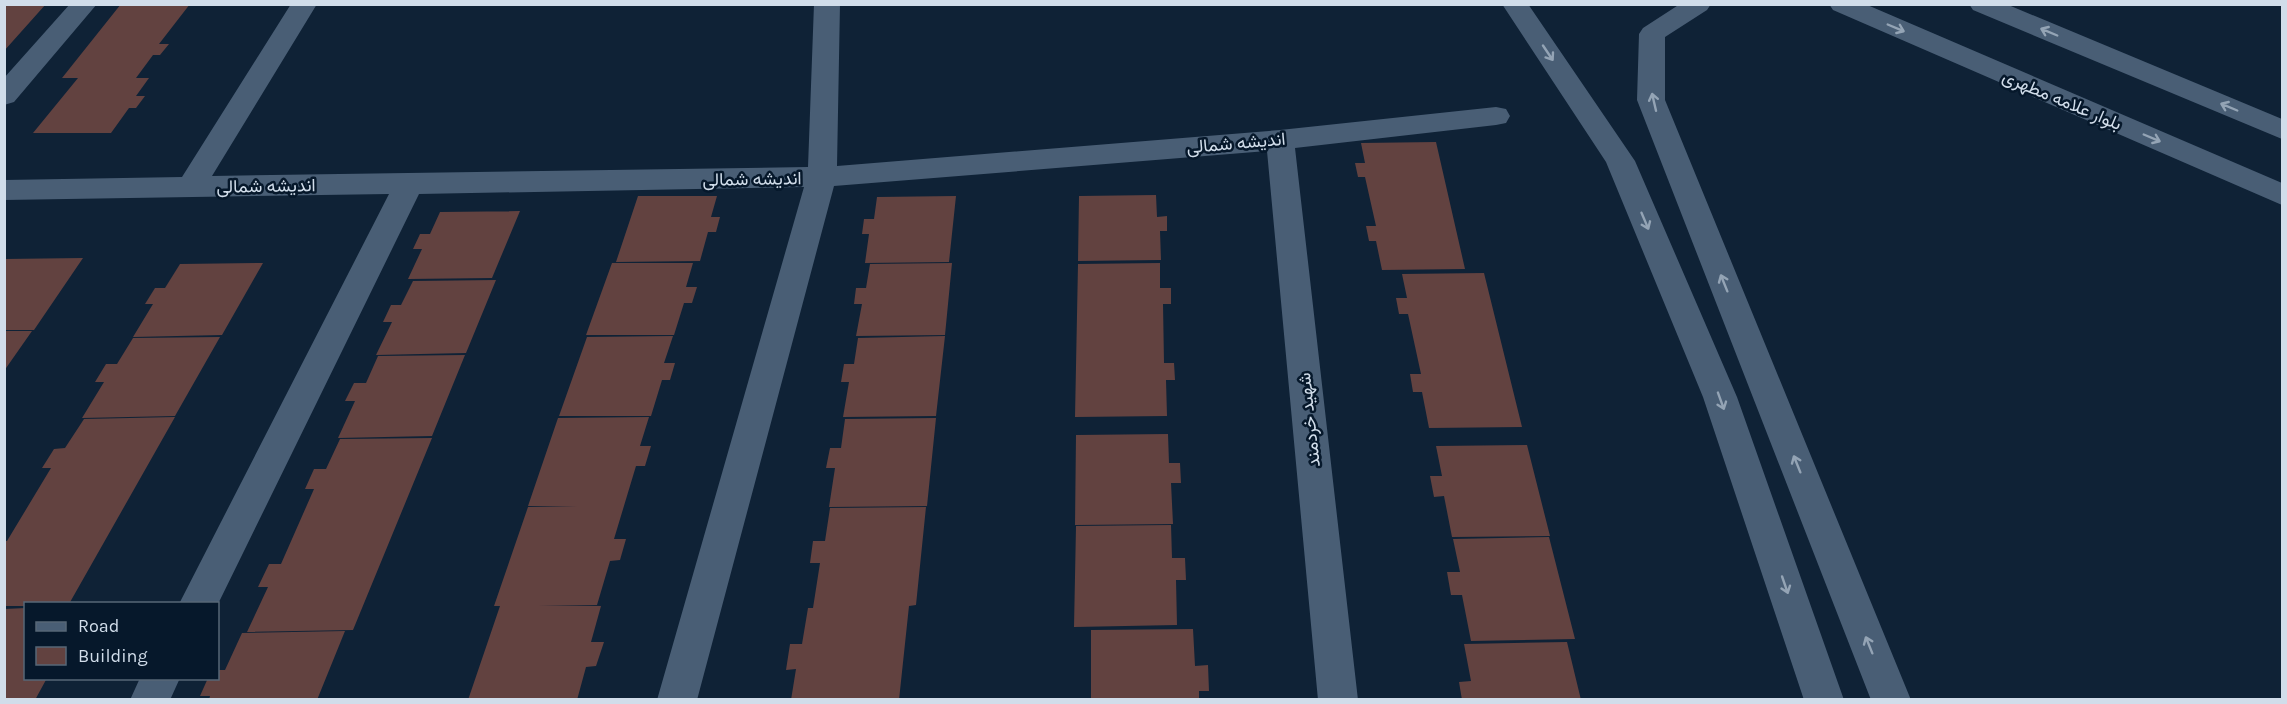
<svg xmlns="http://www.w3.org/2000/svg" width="2287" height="704" font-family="Karla,Vazirmatn,sans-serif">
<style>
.building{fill:#624240}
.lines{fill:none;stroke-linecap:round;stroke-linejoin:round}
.minor{fill:#495e75;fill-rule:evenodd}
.oneway{stroke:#94a4b5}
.labels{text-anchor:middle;stroke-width:5;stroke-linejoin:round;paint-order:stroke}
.street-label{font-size:18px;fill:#d1ddea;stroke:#06182b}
</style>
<rect width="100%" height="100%" fill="#0f2236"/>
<path class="building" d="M4 4H46L4 51Z
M121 4H190L159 44H169L160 55H153L136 78H149L136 96H145L136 108H129L111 133H33L78 78H62Z
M1436 142 1465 269 1382 270 1376 241H1369L1366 226H1376L1365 177H1358L1355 163H1365L1361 143Z
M1156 195 1157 217 1167 216V231H1160L1161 260 1078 261 1079 196Z
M638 196H717L711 217H720L716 232H708L700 261 616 262Z
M956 196 949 262 865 263 869 234H862L864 219H874L877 197Z
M520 211 492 278 408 279 422 249H413L420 234H430L440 212Z
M83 258 34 330H4V259Z
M263 263 222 335 133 337 153 304H145L155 288H165L180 264Z
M612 263H693L686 287H697L692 303H684L674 335H586Z
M952 263 945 335 856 336 862 304H854L856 288H866L870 264Z
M1160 263V288H1171V304H1163L1164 363H1174L1175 380H1166L1167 416 1075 417 1078 264Z
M1484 273 1522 427 1429 428 1422 392H1413L1410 374H1421L1408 314H1399L1396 298H1407L1402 274Z
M496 280 466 353 376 355 392 322H383L391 305H401L413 281Z
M4 331H32L4 371Z
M673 336 664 363H675L670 380H662L651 416H559L587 337Z
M945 336 936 416 843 417 849 382H841L844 364H854L858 338Z
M220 337 175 416 82 418 104 382H95L106 364H117L133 338Z
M465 355 432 436 338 438 355 401H345L354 383H366L378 356Z
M175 417 69 604H26V606H4V541H7L51 468H42L54 449 65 448 84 419Z
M649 417 640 446H651L645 466H636L614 539H626L620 560 610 561 597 605H539L601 606 591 642H604L596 666 586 667 577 700H468L500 606H494L528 507H577L528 506 558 418Z
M936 418 927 506 829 507 835 468H826L830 448H841L845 419Z
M1168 434 1169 463H1180L1181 483H1171L1173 524 1075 525 1076 435Z
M432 438 353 630 247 632 268 587H258L269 564H281L314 489H305L314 469H326L340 439Z
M1527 445 1550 536 1452 537 1444 496 1434 497 1430 476H1442L1436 446Z
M926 507 916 605 909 606 899 700H791L796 669 786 670 790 644H802L808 608H813L820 563H810L813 541H825L830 508Z
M1171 525 1172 558H1185L1186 580H1176L1177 625 1074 627 1076 526Z
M1549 537 1575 639 1471 641 1462 595H1451L1447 572H1460L1453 539Z
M26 608V678H47L35 700H4V609Z
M1193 629 1195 666 1208 665 1209 691H1199V700H1091V630Z
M345 631 317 700H209L210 696H200L208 678H218V670H225L242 633Z
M1567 642 1581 700H1462L1459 682 1471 681 1464 644Z"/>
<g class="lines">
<path class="minor" d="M70 4H97L14 102 4 105V78Z
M291 4H317L212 176 808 167 814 4H840L837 166 1280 130 1496 107 1506 109 1510 116 1506 123 1496 125 1295 148 1358 700H1318L1267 151 834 186 697 700H657L804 187 419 194 218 604H179L389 194 4 200V180L182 177Z
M1502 4H1528L1635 161 1737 397 1844 700H1804L1703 397 1606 162Z
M1680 4H1711L1707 10 1665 37V100L1911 700H1871L1637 100 1639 34 1643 28Z
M1829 4H1865L2282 183V205L1833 10Z
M1969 4H2006L2282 119V139L1973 10Z
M140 678H180L170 700H130Z"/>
</g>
<defs><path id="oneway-shaft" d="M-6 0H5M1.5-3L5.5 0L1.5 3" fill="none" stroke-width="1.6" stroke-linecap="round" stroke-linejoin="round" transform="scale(1.5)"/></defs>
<g class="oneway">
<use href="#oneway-shaft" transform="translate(1896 28) rotate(23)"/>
<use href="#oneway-shaft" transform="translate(2049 32) rotate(-157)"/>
<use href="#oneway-shaft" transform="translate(1548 53) rotate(56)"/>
<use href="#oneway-shaft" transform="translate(1654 102) rotate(-103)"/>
<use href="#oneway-shaft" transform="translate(2229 107) rotate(-157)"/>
<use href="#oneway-shaft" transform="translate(2152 138) rotate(23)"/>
<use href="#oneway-shaft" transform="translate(1645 221) rotate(67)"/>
<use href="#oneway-shaft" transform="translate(1724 283) rotate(-112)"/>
<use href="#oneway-shaft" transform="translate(1721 401) rotate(70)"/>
<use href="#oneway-shaft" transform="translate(1797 464) rotate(-112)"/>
<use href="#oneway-shaft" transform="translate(1785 585) rotate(71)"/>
<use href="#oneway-shaft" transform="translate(1869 645) rotate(-112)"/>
</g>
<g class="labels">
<g class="street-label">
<text transform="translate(2062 100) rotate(23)" y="6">بلوار علامه مطهری</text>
<text transform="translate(1236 143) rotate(-5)" y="6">اندیشه شمالی</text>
<text transform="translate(752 179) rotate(-1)" y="6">اندیشه شمالی</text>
<text transform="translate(266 186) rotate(-1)" y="6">اندیشه شمالی</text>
<text transform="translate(1309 420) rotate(-96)" y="6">شهید خردمند</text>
</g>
</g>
<rect width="2287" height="704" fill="none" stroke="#d1ddea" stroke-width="12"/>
<rect x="24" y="602" width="195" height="78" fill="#06182b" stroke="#576777" stroke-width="1.5"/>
<rect x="36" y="622" width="30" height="9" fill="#495e75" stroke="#576777" stroke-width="1.5"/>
<text x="78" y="632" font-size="18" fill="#d1ddea">Road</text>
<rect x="36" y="647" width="30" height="18" fill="#624240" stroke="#576777" stroke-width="1.5"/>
<text x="78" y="662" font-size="18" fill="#d1ddea">Building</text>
</svg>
